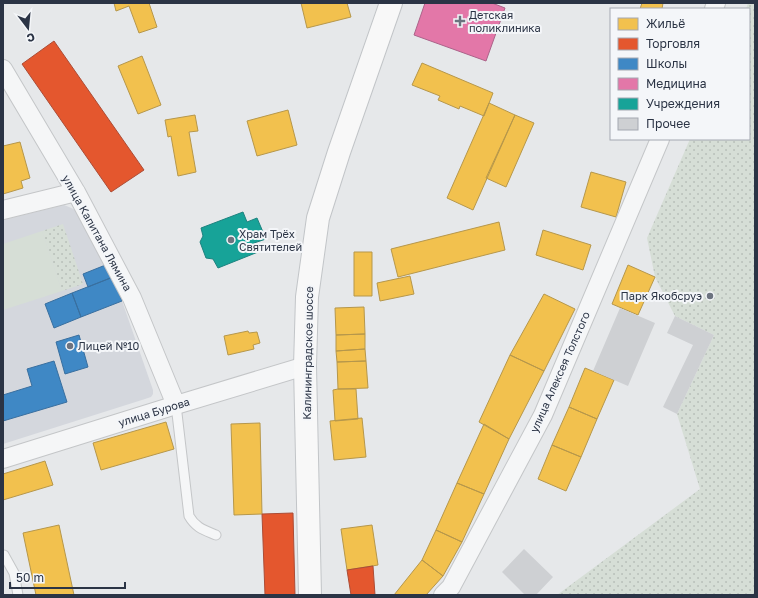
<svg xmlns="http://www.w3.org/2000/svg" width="758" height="598" font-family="'Golos Text',sans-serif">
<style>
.built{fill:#d4d7dd}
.park{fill:url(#park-dots)}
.pitch{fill:#d6ded6}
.homes{fill:#f2c14e;stroke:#b6974b}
.shops{fill:#e4572e;stroke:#ac4c35}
.schools{fill:#3f88c5;stroke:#396f9f}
.health{fill:#e377a8;stroke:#ac638a}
.public{fill:#17a398;stroke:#1d827f}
.building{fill:#ced0d3}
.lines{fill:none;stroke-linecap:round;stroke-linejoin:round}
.service-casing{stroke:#c4c6c8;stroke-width:11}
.minor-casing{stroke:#c4c6c8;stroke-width:20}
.primary-casing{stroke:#c2c5c8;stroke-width:24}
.service{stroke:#f5f6f7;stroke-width:9}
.minor{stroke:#f5f6f7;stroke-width:18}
.primary{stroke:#f8f8f8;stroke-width:22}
.poi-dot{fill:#6c737f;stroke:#f4f6f9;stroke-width:1.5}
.labels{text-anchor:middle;stroke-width:4;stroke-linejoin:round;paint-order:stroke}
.poi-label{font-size:11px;fill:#2b3445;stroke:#f4f6f9;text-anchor:start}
.street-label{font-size:11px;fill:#2b3445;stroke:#f4f6f9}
</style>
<defs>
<pattern id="park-dots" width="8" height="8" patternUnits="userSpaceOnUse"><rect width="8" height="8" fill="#d6ded6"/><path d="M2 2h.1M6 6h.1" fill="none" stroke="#b8bfb9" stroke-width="1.8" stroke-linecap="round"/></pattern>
</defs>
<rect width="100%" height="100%" fill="#e6e8ea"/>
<path class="built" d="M64 205 69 207 82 213 108 264 122 301 153 390V394L151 397 145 399 3 444V220Z"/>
<path class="park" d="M748 3H755V595H557L700 489 677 414 714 335 675 316 655 277 647 238 690 139H749V9H746Z
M63 224 83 284 62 291 42 231Z"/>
<path class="pitch" d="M42 231 62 291 3 310V244Z"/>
<path class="homes" d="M114 3H149L157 27 139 33 129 6 116 11Z
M301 3H347L351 17 307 28Z
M642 3H663L662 9H640Z
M142 56 161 105 138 114 118 66Z
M422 63 493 93 484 116 460 106 459 109 438 100 440 96 412 85Z
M489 103 515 115 473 210 447 198Z
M288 110 297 145 257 156 247 121Z
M195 115 198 131 189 132 196 172 178 176 171 136 168 137 165 120Z
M515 115 534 123 506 187 486 178Z
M20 142 30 178 21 181 23 188 3 194V146Z
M591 172 626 182 616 217 581 207Z
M499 222 505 250 398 277 391 249Z
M543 230 591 245 583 270 536 255Z
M354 252H372V296H354Z
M628 265 655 277 638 315 612 304Z
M410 276 414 294 380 301 377 283Z
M544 294 575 309 544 371 510 355Z
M364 307 365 334 336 335 335 308Z
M248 331 249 333 257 332 260 343 253 345 254 349 228 355 224 336Z
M365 334V349L336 351V335Z
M365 349 366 361 337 362 336 351Z
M510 355 544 371 509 439 479 422Z
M366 361 368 388 338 389 337 362Z
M585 368 614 380 597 419 569 407Z
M338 389H356L358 419 335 421 333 390Z
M569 407 597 419 581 457 552 445Z
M362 418 366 457 334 460 330 421Z
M166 422 174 449 101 470 93 443Z
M260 423 262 514 234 515 231 424Z
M484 424 509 439 484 494 457 483Z
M552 445 581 457 566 491 538 479Z
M45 461 53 485 3 500V474Z
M457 483 484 494 462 542 436 530Z
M59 525 74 595H36L23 533Z
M372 525 378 565 347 570 341 529Z
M436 530 462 542 443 576 422 560Z
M422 560 443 576 426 595H394Z"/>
<path class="shops" d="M54 41 144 170 111 192 22 64Z
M293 513 295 595H265L262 514Z
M373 566 375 595H351L347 570Z"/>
<path class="schools" d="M108 264 113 277 88 287 83 274Z
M113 277 122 301 81 317 72 293Z
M72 293 81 317 54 328 45 304Z
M79 335 88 367 65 374 56 342Z
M54 361 67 402 3 421V395L32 386 27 369Z"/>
<path class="health" d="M425 3H492L505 8 486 61 414 35Z"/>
<path class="public" d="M243 212 247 222 257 218 266 239 254 243 258 252 218 268 213 259 206 258 200 242 203 236 201 228Z"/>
<path class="building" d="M620 308 655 323 628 386 593 371Z
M675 316 714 335 677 414 663 407 693 345 667 333Z
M524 549 553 577 536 595H525L502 572Z"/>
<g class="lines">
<g class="service-casing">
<path id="service" d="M176 405 189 516C196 528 204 530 216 535
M3 556 4 555 14 573 18 595"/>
</g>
<g class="minor-casing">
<path id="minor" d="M714 9 716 3
M3 69 76 192 132 298 176 405
M3 210 76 192
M3 459 176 405 305 366
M443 595 451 587 543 415 660 139"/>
</g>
<g class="primary-casing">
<path id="primary" d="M310 595 305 366 307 297 318 218 339 152 391 3"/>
</g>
<use href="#service" class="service"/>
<use href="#minor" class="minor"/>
<use href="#primary" class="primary"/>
</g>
<g class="poi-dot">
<path d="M458 15h4v4h4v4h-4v4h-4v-4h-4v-4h4z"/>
<circle cx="231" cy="240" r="4"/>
<circle cx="710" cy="296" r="4"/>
<circle cx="70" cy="346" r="4"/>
</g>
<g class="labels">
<g class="poi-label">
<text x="469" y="19">Детская<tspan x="469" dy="13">поликлиника</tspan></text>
<text x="239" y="238">Храм Трёх<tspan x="239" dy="13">Святителей</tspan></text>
<text x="702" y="300" text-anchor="end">Парк Якобсруэ</text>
<text x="78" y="350">Лицей №10</text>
</g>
<g class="street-label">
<text transform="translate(97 233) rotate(61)" y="4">улица Капитана Лямина</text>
<text transform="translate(308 353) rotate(-89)" y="4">Калининградское шоссе</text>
<text transform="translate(560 372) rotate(-66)" y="4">улица Алексея Толстого</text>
<text transform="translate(154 412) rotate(-17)" y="4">улица Бурова</text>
</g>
</g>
<rect width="758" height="598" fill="none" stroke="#2b3445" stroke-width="8"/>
<rect x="610" y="8" width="140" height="132" fill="#f4f6f9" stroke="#a4a8b1"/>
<rect x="618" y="18" width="20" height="12" fill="#f2c14e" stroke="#a4a8b1"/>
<text x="646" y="28" font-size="12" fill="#2b3445">Жильё</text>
<rect x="618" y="38" width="20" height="12" fill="#e4572e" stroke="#a4a8b1"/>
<text x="646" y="48" font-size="12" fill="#2b3445">Торговля</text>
<rect x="618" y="58" width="20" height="12" fill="#3f88c5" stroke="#a4a8b1"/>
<text x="646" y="68" font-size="12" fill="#2b3445">Школы</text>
<rect x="618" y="78" width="20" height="12" fill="#e377a8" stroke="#a4a8b1"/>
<text x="646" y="88" font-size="12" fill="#2b3445">Медицина</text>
<rect x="618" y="98" width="20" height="12" fill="#17a398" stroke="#a4a8b1"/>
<text x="646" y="108" font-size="12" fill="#2b3445">Учреждения</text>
<rect x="618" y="118" width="20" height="12" fill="#ced0d3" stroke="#a4a8b1"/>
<text x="646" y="128" font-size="12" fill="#2b3445">Прочее</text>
<g transform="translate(28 28) rotate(164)" stroke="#f4f6f9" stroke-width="3" paint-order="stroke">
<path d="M0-3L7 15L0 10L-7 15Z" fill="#2b3445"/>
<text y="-6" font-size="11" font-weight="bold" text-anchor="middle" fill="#2b3445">С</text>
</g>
<path d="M10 582v6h115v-6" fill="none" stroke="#2b3445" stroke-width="2"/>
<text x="16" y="582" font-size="12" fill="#2b3445" stroke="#f4f6f9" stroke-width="3" paint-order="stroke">50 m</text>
</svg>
